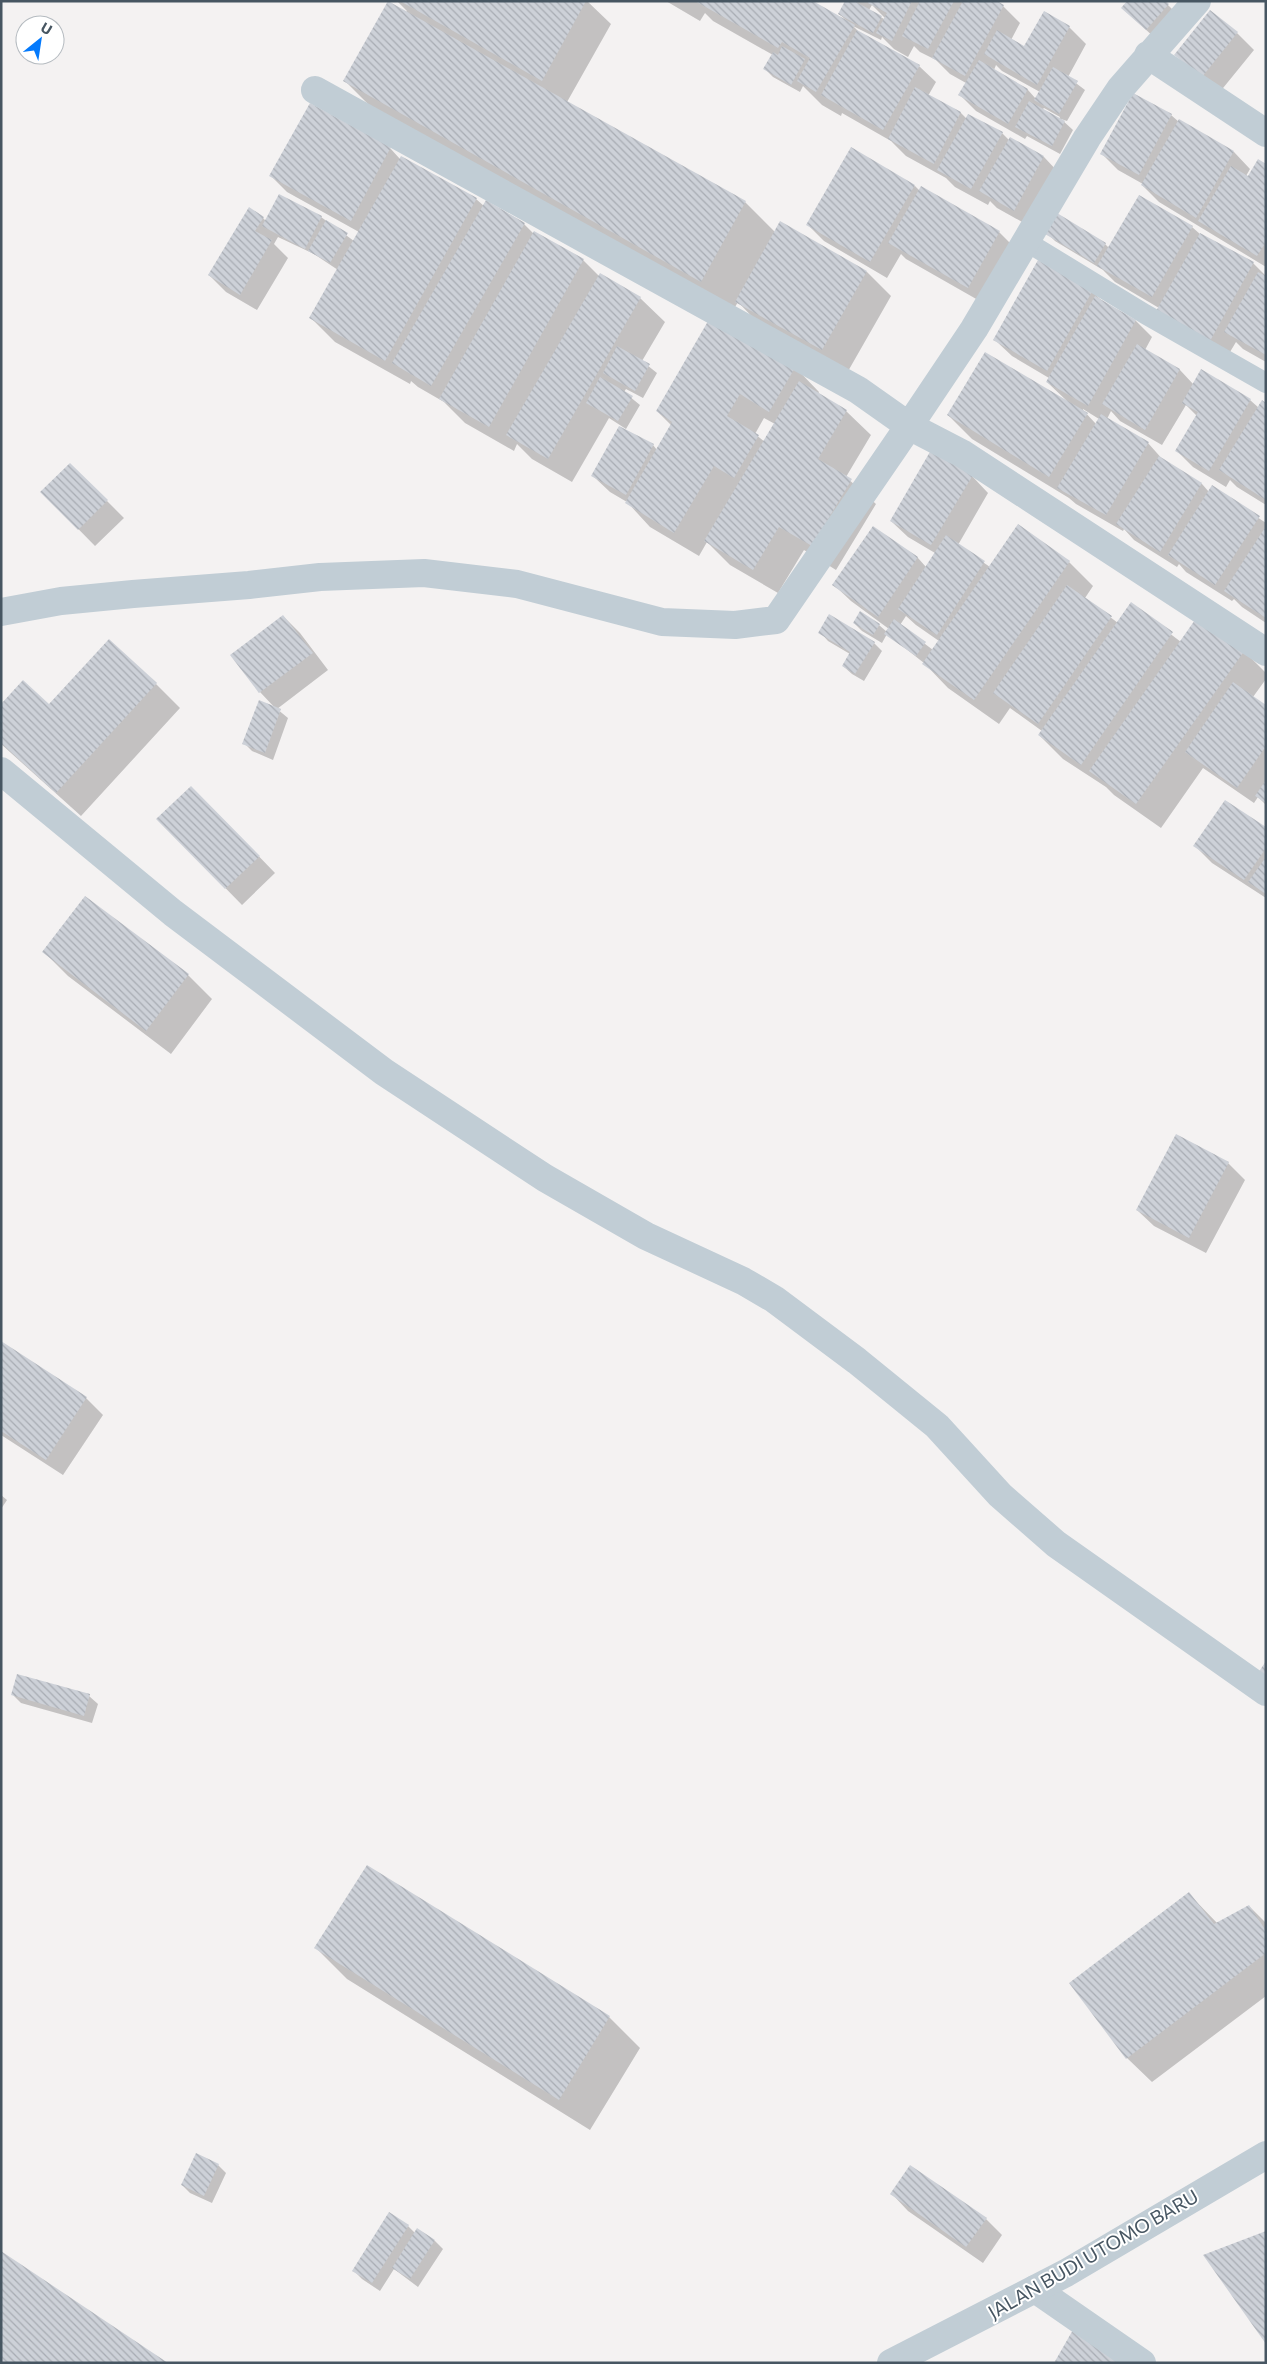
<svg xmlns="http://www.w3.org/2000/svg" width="1267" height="2364" font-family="Commissioner,sans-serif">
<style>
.shadow{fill:#0003;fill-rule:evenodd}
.building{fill:url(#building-back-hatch)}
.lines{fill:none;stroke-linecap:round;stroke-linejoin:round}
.service{stroke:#c1cdd5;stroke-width:20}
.minor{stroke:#c1cdd5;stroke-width:28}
.tertiary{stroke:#c1cdd5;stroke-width:28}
.labels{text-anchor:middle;stroke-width:4;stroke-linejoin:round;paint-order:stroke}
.street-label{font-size:19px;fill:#475662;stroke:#fff}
</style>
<defs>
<pattern id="building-back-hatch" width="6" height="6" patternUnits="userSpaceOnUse" patternTransform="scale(1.25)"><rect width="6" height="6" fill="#cdd1d8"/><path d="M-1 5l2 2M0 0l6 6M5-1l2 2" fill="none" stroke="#a8acb3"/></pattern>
</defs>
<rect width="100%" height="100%" fill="#f4f2f2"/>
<path class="shadow" d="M397 1H587L611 24 567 102 745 202 775 232 867 272 891 296 847 373 761 326 738 302 732 312 375 111 344 80 407 11Z
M666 1H810L847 21 839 14 847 1H994L1003 6 1020 23 1011 40 1024 48 1044 13 1069 27 1086 44 1068 77 1085 90 1067 121 1061 119 1073 130 1060 154 1027 136 1025 139 976 111 960 95 966 83 950 74 936 60 920 52 914 46 908 57 894 49 882 37 881 40 853 26 861 34 919 66 936 82 928 96 961 113 967 119 1002 133 1009 140 1010 138 1044 157 1060 174 1031 227 997 208 990 201 988 205 955 187 946 178 906 156 891 141 842 113 841 116 822 105 803 86 800 92 773 77 765 69 773 55 713 21 705 13 700 21ZM872 5 885 18 884 19 869 10ZM996 65 1002 71 1040 92 1036 99 1028 90 994 70ZM1044 108 1060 117 1059 119 1042 110Z
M1168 5 1176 13 1155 38 1122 8Z
M1210 12 1237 33 1254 50 1219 93 1192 72Z
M1171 115 1179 122 1234 152 1250 169 1246 176 1248 178 1266 165V267L1159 202 1142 185 1143 184 1118 170 1102 154Z
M390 148 400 159 476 199 484 206 524 224 534 234 583 260 599 276 640 298 665 322 642 361 657 373 643 398 626 389 624 392 640 405 626 429 609 418 572 482 532 459 517 444 514 451 465 423 444 402 418 387 411 381 410 384 335 342 311 318 338 270 314 254 278 237 274 244 288 258 257 310 226 292 209 275 263 218 266 221 321 217 354 241 359 232 287 192 271 176Z
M915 186 920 191 999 232 1016 249 985 304 906 259 901 254 887 278 824 241 807 224Z
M1192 227 1200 234 1253 263 1266 276V362L1243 349 1236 342 1227 357 1159 308 1115 282 1103 270 1055 241 1047 233 1105 244 1109 248Z
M1092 291 1102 301 1136 321 1152 337 1145 350 1180 370 1194 385 1250 400 1259 408 1266 404V505L1237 487 1230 480 1226 487 1193 467 1176 450 1197 416 1186 405 1162 445 1120 421 1111 411 1107 419 1148 443 1164 461 1202 484 1209 492 1212 487 1266 523V623L1242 607 1234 599 1232 601 1186 572 1179 564 1177 567 1134 540 1124 529 1123 531 1076 504 1069 498 972 439 948 415 1067 401 1047 382 1049 378 1012 356 995 340ZM1083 409 1099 419 1096 424 1083 410Z
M795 367 819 392 818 394 846 411 871 435 846 477 876 504 836 570 804 550 778 593 730 565 707 542 699 556 650 527 627 502 610 492 593 476 653 445 657 450 672 426 657 411ZM764 418 775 424 765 442 755 434Z
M70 464 124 518 95 546 42 492Z
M972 476 988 493 958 545 990 567 1069 562 1093 586 1085 598 1118 623 1131 604 1181 642 1244 651 1266 673V679L1253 697 1266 706V805L1258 797 1254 803 1203 768 1161 828 1114 795 1106 787 1063 759 1039 735 1042 731 1010 708 999 724 948 688 924 663 887 634 882 643 862 631 854 623 879 625 887 632 889 629 851 601 834 585 873 528 918 558 926 567 935 553 908 537 891 521ZM906 616 916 625 939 641 933 650 900 625Z
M283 616 300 633 328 670 277 709 288 718 273 760 252 751 244 743 276 709 260 692 232 655Z
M820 632 874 643 882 651 864 681 852 674 843 666 850 654 828 641Z
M156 684 180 708 81 816 1 744V705H49Z
M208 804 275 873 242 905 158 819Z
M1266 829V898L1212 863 1195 846Z
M44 952 188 975 212 999 171 1054 68 976Z
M1176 1136 1228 1163 1245 1180 1206 1253 1154 1226 1137 1210Z
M1 1343 86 1398 103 1415 63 1475 1 1435Z
M1 1495 7 1500 1 1509Z
M13 1695 89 1696 98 1704 92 1723 21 1703Z
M1189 1894 1218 1924 1249 1906 1266 1923V1996L1152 2082 1127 2058 1071 1984Z
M316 1948 609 2017 640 2048 590 2130 347 1979Z
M218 2165 226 2173 212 2203 190 2193 182 2185Z
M892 2194 986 2219 1002 2235 983 2263 908 2211Z
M408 2226 415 2233 435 2241 443 2249 418 2287 394 2269 380 2291 362 2279 354 2271Z"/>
<path class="building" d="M388 1 746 201 701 282 343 81Z
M400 1H586L542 81Z
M695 1H813L855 25 816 92 797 81 810 58 782 42 778 48Z
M845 1H854L882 16 873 33 838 14Z
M869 1H912L892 41 876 33 887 13 868 3Z
M920 1H954L928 49 902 36Z
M963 1H997L1004 5 965 76 932 58Z
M1127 1H1166L1169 4 1146 30 1121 8Z
M1210 10 1238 32 1202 77 1174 55Z
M1044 11 1070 26 1037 85 984 54 997 30 1024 46Z
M857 30 920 65 883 130 821 95Z
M782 46 805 59 791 85 763 69 773 52 778 55Z
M979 60 1028 89 1008 124 958 95Z
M1053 67 1078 81 1059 114 1034 100Z
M915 87 961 112 934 164 888 139Z
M1133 93 1172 114 1139 175 1100 154Z
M1029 101 1065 121 1052 146 1015 127Z
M310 103 391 147 351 221 269 176Z
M968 114 1003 132 971 189 937 170Z
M1179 119 1234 151 1196 218 1141 185Z
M1010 137 1044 156 1014 211 979 191Z
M851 147 915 185 870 262 806 225Z
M401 156 477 198 385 361 309 318Z
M1258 159 1266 164V242L1257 256 1198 221 1231 166 1248 176Z
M921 186 1000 231 968 288 888 243Z
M279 194 322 216 305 249 262 226Z
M1139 195 1193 226 1152 297 1097 266Z
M486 200 525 223 431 386 392 363Z
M249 207 264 217 255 231 272 240 240 295 208 275Z
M1057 213 1106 243 1094 263 1045 234Z
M326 220 348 233 330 263 308 251Z
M780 221 867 271 822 350 735 302Z
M534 231 584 259 489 427 439 399Z
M1200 233 1254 262 1210 341 1156 311Z
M1038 260 1093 290 1047 371 993 340Z
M1258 272 1266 276V355L1224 332Z
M600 273 641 297 548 459 506 435Z
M1095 296 1136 320 1088 406 1046 382Z
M711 316 796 366 769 412 740 394 727 416 759 435 734 478 714 466 674 533 625 503 672 422 656 411Z
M1137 344 1180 369 1145 430 1102 404Z
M617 346 650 364 635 391 603 373Z
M985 352 1088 413 1049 477 947 415Z
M1201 369 1251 399 1209 471 1175 451 1198 412 1182 403Z
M600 377 633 396 618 421 586 403Z
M799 381 847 410 818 459 852 479 812 546 779 527 753 570 704 541Z
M1262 400 1266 403V500L1219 470Z
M1101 414 1149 442 1106 515 1057 488Z
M619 426 654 444 626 495 591 476Z
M931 450 973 475 931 545 890 521Z
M1159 456 1202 483 1160 552 1116 524Z
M70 463 108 500 78 530 40 492Z
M1212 485 1260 516 1215 585 1168 555Z
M1018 524 1070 561 974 700 922 664Z
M873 526 918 557 878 617 832 585Z
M1266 526V618L1224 591Z
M946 535 985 561 937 635 898 609Z
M1067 585 1112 616 1038 724 993 693Z
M1131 602 1173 632 1081 765 1038 735Z
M860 611 880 624 873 635 853 623Z
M829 614 875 642 855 674 842 666 850 652 818 633Z
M283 615 313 653 259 693 230 655Z
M1197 617 1245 650 1136 804 1089 771Z
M894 619 926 642 916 656 884 634Z
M109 639 157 683 56 793 1 743V704L23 680 49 704Z
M1233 682 1266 705V746L1237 788 1185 752Z
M259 700 281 709 265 753 242 744Z
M1266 780V803L1255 796Z
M191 786 260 856 225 889 156 819Z
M1225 800 1266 827V848L1244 880 1193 846Z
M1266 857V894L1248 882Z
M85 896 189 974 146 1031 42 952Z
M1176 1134 1229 1162 1189 1238 1136 1210Z
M1 1341 87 1397 46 1460 1 1431Z
M1266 1661V1683L1256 1676Z
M17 1674 90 1694 84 1716 11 1695Z
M367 1865 610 2016 559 2100 314 1948Z
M1189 1892 1214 1924 1249 1905 1266 1931V1953L1126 2059 1069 1983Z
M196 2153 219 2164 204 2196 181 2185Z
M910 2165 987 2218 966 2247 890 2194Z
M389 2212 409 2225 372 2283 352 2271Z
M417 2228 435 2240 410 2279 392 2268Z
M1266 2231V2344L1203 2255Z
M1 2251 168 2363H1Z
M1074 2328 1135 2363H1054Z"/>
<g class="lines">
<path class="service" d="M1027 242 1145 314 1266 383"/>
<path class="minor" d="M1197 1 1120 89 1087 138 974 329 909 426 963 454 1266 652
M1148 55 1266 133
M1 612 61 601 133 594 249 585 320 577 424 573 517 584 662 622 735 625 776 620 909 426 858 390 315 90
M1 771 173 913 384 1072 545 1178 646 1236 743 1281 774 1299 857 1361 937 1426 1000 1495 1056 1544 1266 1692
M1035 2289 1142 2363"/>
<path class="tertiary" d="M891 2363 1066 2273 1266 2155"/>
</g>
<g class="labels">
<g class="street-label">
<text transform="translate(1093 2254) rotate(-30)" y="7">JALAN BUDI UTOMO BARU</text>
</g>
</g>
<rect width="1267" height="2364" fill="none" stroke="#475662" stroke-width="5"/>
<g transform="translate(40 40) rotate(30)"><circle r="24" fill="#ffffff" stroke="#b5bbc0"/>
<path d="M0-4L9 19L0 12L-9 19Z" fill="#047afc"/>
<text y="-8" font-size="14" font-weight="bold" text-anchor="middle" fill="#475662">U</text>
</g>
</svg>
